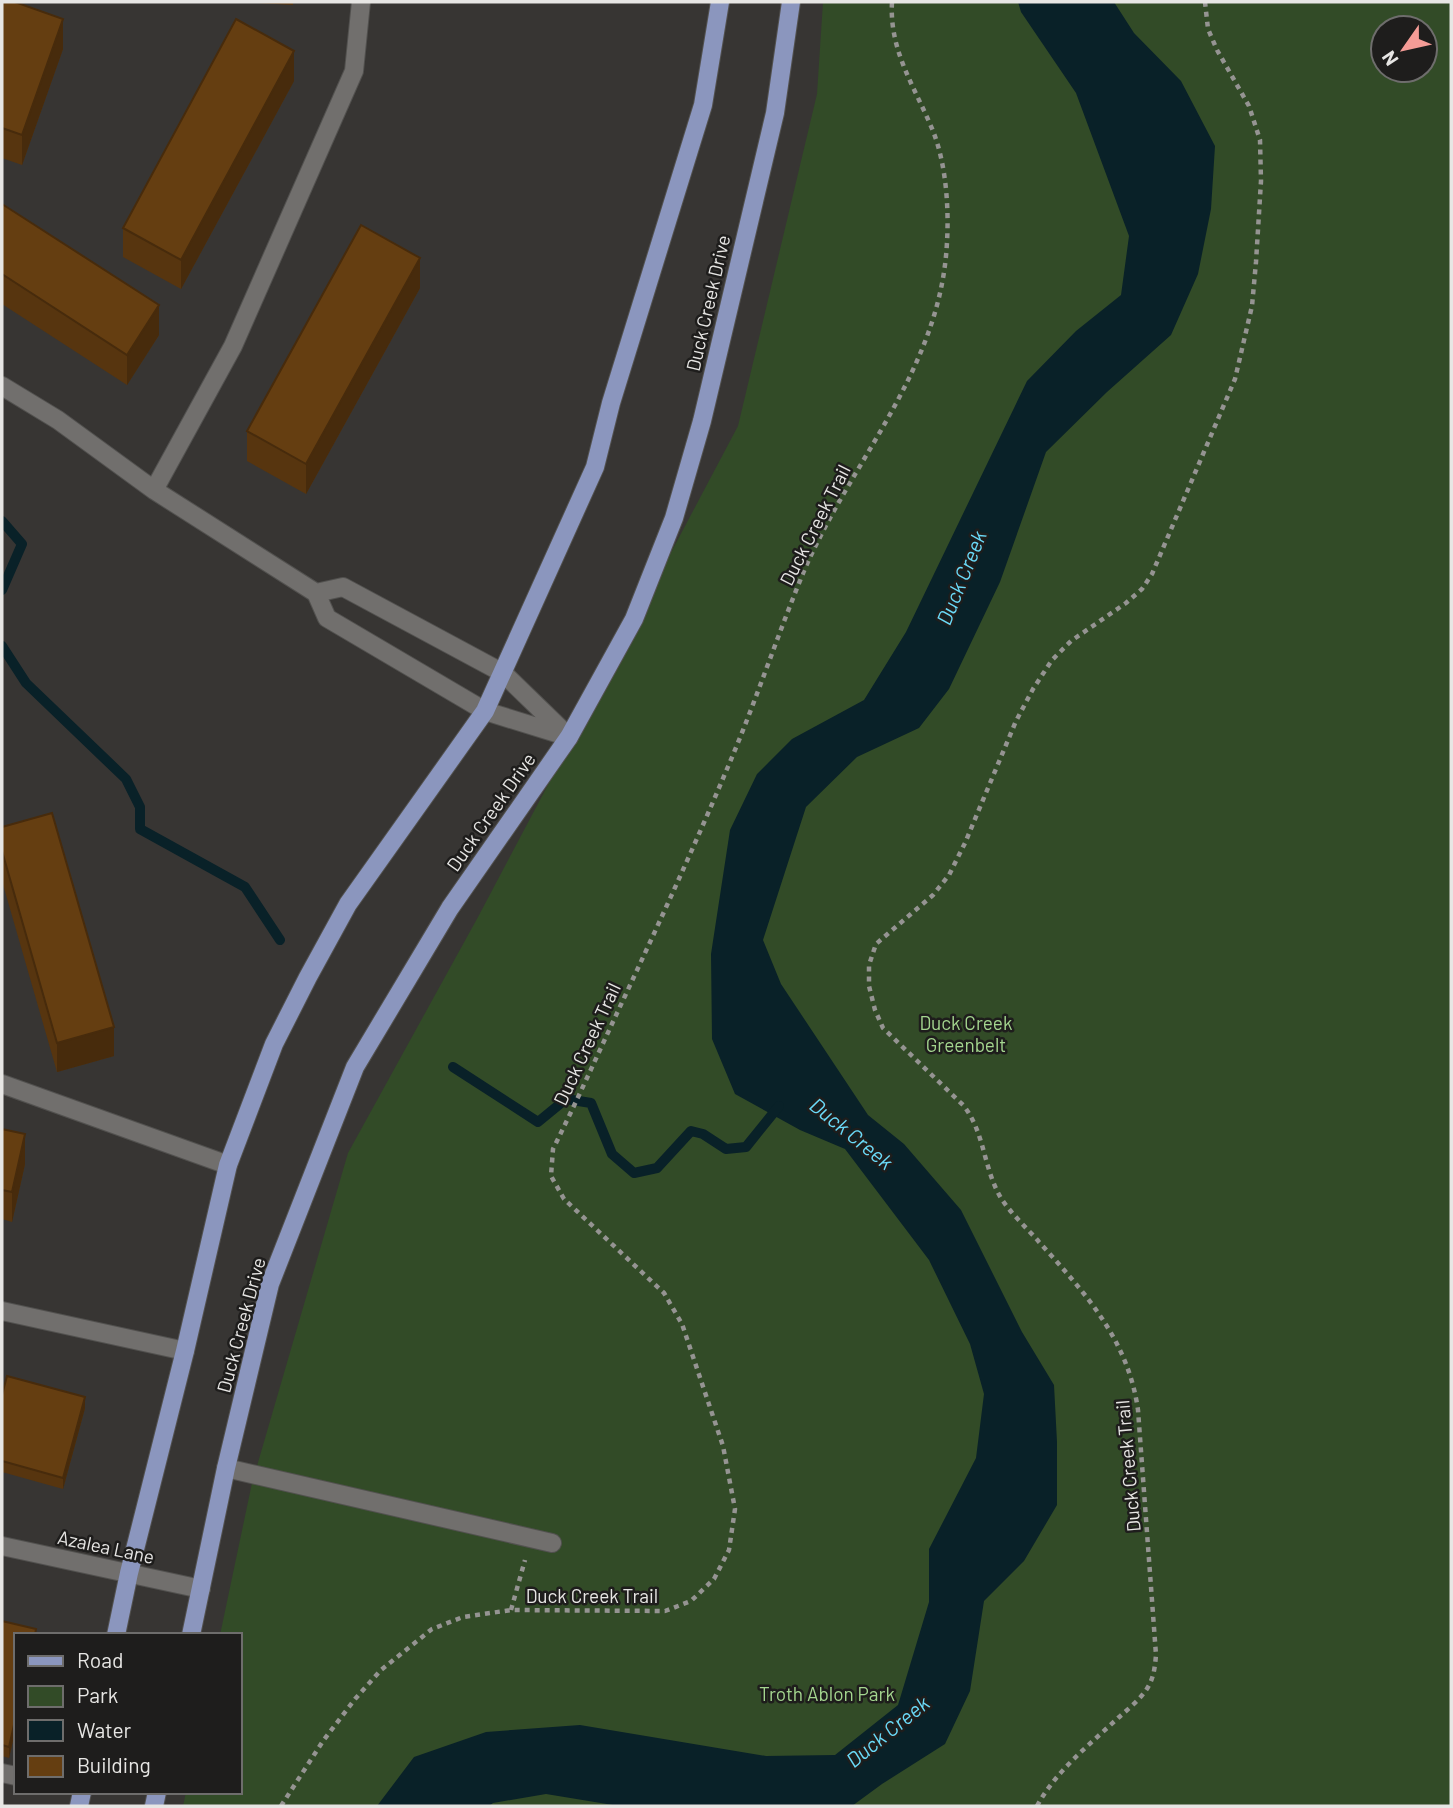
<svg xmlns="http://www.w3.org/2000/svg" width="1453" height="1808" font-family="Barlow,sans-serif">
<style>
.green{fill:#324b27;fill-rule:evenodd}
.water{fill:#092128}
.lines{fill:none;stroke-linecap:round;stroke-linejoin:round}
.stream{stroke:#092128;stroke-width:10}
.minor-casing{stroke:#52514f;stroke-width:20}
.major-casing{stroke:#52514f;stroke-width:20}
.path{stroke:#959492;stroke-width:4.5;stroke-dasharray:5 5;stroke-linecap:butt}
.minor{stroke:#716f6d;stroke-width:18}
.major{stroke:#8b96be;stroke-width:18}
.wall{fill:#57350f}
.shaded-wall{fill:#472b0c}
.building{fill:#653e11;stroke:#472b0c;stroke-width:2}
.labels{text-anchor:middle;stroke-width:5;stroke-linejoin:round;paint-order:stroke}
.street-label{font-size:19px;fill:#e7e6e4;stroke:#1e1d1c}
.park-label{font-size:19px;fill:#a4d68f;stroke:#1e1d1c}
.water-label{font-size:21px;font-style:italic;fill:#6adaf8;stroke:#1e1d1c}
</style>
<rect width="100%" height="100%" fill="#373533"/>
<path class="green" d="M823 2H1451V1806H183L186 1792H240V1635H220L252 1483 348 1153 478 917 738 426 817 94ZM1383 28H1425V70H1383Z"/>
<path class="water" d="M1018 2H1114L1134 33 1181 81 1215 146 1211 209 1198 274 1171 335 1107 392 1046 452 1000 582 949 689 919 728 857 757 806 807 763 940 781 984 868 1115 904 1144 961 1210 1022 1332 1054 1385 1057 1442V1505L1024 1561 984 1601 970 1691 945 1744 882 1784 852 1806H619L546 1794 493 1803 489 1806H377L414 1757 486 1732 580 1725 766 1756 835 1755 898 1705 929 1602V1549L976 1458 984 1394 970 1344 929 1260 845 1149 800 1130 735 1094 712 1039 711 954 730 830 757 774 792 739 864 700 906 632 1027 381 1076 331 1121 295 1129 236 1076 93 1021 12Z"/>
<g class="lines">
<path class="stream" d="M2 521 22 544 2 590
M2 646 26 683 126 779 140 807V829L245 887 280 940
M453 1067 538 1122 566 1099 591 1103 612 1154 634 1173 657 1168 691 1131 703 1134 726 1149 746 1147 779 1106"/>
<g class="minor-casing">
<path id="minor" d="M2 386 58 420 154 490 316 593
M154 490 233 346 354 71 361 2
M343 587 503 673 569 737 485 711 327 618 316 593Z
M2 1084 228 1165
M2 1311 185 1351
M226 1468 552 1543
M2 1546 201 1589
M2 1773 16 1776"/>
</g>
<g class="major-casing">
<path id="major" d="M116 1635 129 1573 185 1351 228 1165 274 1044 308 977 348 904 485 711 595 467 611 403 703 105 720 2
M191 1635 226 1468 270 1284 355 1067 450 908 569 737 634 619 674 518 702 421 775 113 791 2
M79 1806 82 1792
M154 1806 157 1792"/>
</g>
<path class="path" d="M511 1610 525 1560
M281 1806 323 1741 355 1699 381 1670 432 1629 463 1617 511 1610 665 1611 691 1601 714 1579 729 1550 735 1509 723 1446 682 1324 664 1293 564 1199 551 1176 553 1149C578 1099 601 1047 625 996 660 921 695 845 727 769 755 704 777 636 804 571 852 459 941 369 947 242 949 207 946 164 933 131 915 87 889 51 892 2
M1037 1806C1056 1771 1088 1746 1118 1718 1128 1709 1141 1699 1148 1687 1154 1677 1155 1666 1156 1655L1138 1410C1128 1339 1085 1293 1039 1242 1027 1228 1011 1214 1001 1198 983 1168 985 1132 963 1105L883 1028 875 1010 869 986V965L876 944 933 895 949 875 965 843 1016 721 1033 689 1052 660 1071 641 1126 603 1142 589 1152 574 1235 379 1252 306 1256 262 1261 181 1260 140 1249 106 1217 50 1208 29 1205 2"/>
<use href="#minor" class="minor"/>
<use href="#major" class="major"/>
</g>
<path class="wall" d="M2 2 63 49 22 165 2 158Z
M241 2H293V5Z
M294 81 181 289 123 257V228Z
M2 204 159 335 127 385 2 304Z
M420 288 306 494 247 461V431Z
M2 827 114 1056 57 1072 2 881Z
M2 1129 25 1164 12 1222 2 1219Z
M2 1395 85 1408 63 1489 2 1472Z
M2 1621 36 1635H16V1727L9 1758 2 1756Z"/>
<path class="shaded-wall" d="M63 19V49L22 165V135Z
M294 51V81L181 289V260Z
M420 258V288L306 494V464Z
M159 305V335L127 385V355Z
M114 1027V1056L57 1072V1043Z
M25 1134V1164L12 1222V1192Z
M85 1397V1408L63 1489V1478Z
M16 1716V1727L9 1758V1747Z"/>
<path class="building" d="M2 2H15L63 19 22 135 2 128Z
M236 19 294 51 181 260 123 228Z
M2 204 159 305 127 355 2 274Z
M361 225 420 258 306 464 247 431Z
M52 813 114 1027 57 1043 2 851V827Z
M2 1129 25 1134 12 1192 2 1190Z
M7 1376 85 1397 63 1478 2 1461V1395Z
M2 1621 36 1629 35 1635H16V1716L9 1747 2 1745Z"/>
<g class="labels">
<g class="street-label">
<text transform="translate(708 303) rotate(-77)" y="7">Duck Creek Drive</text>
<text transform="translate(815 525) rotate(-63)" y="7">Duck Creek Trail</text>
<text transform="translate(491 812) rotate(-55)" y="7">Duck Creek Drive</text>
<text transform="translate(587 1044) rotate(-65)" y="7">Duck Creek Trail</text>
<text transform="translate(241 1325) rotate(-75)" y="7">Duck Creek Drive</text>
<text transform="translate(1128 1466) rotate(-95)" y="7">Duck Creek Trail</text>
<text transform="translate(106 1547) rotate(12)" y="7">Azalea Lane</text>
<text x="592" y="1603">Duck Creek Trail</text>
</g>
<g class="park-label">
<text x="966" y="1030">Duck Creek<tspan x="966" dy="22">Greenbelt</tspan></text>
<text x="827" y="1701">Troth Ablon Park</text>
</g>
<g class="water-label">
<text transform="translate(962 578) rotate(-68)" y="7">Duck Creek</text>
<text transform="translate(851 1134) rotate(39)" y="7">Duck Creek</text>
<text transform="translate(888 1732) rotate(-39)" y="7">Duck Creek</text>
</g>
</g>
<rect width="1453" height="1808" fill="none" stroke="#e7e6e4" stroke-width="7"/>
<rect x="14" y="1633" width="228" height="161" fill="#1e1d1c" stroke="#6e6d6c" stroke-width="2"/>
<rect x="28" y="1656" width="35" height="10" fill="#8b96be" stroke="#6e6d6c" stroke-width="2"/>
<text x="77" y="1668" font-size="21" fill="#e7e6e4">Road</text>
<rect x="28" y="1686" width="35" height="21" fill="#324b27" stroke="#6e6d6c" stroke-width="2"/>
<text x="77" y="1703" font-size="21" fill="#e7e6e4">Park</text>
<rect x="28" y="1720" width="35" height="21" fill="#092128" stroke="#6e6d6c" stroke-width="2"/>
<text x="77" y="1738" font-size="21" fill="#e7e6e4">Water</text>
<rect x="28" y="1756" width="35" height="21" fill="#653e11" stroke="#6e6d6c" stroke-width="2"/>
<text x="77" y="1773" font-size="21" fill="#e7e6e4">Building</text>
<g transform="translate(1404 49) rotate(236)"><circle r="33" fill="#1e1d1c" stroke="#6e6d6c" stroke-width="2"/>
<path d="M0-5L12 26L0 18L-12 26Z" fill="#f59c96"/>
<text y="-10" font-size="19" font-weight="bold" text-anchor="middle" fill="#e7e6e4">N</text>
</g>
</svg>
